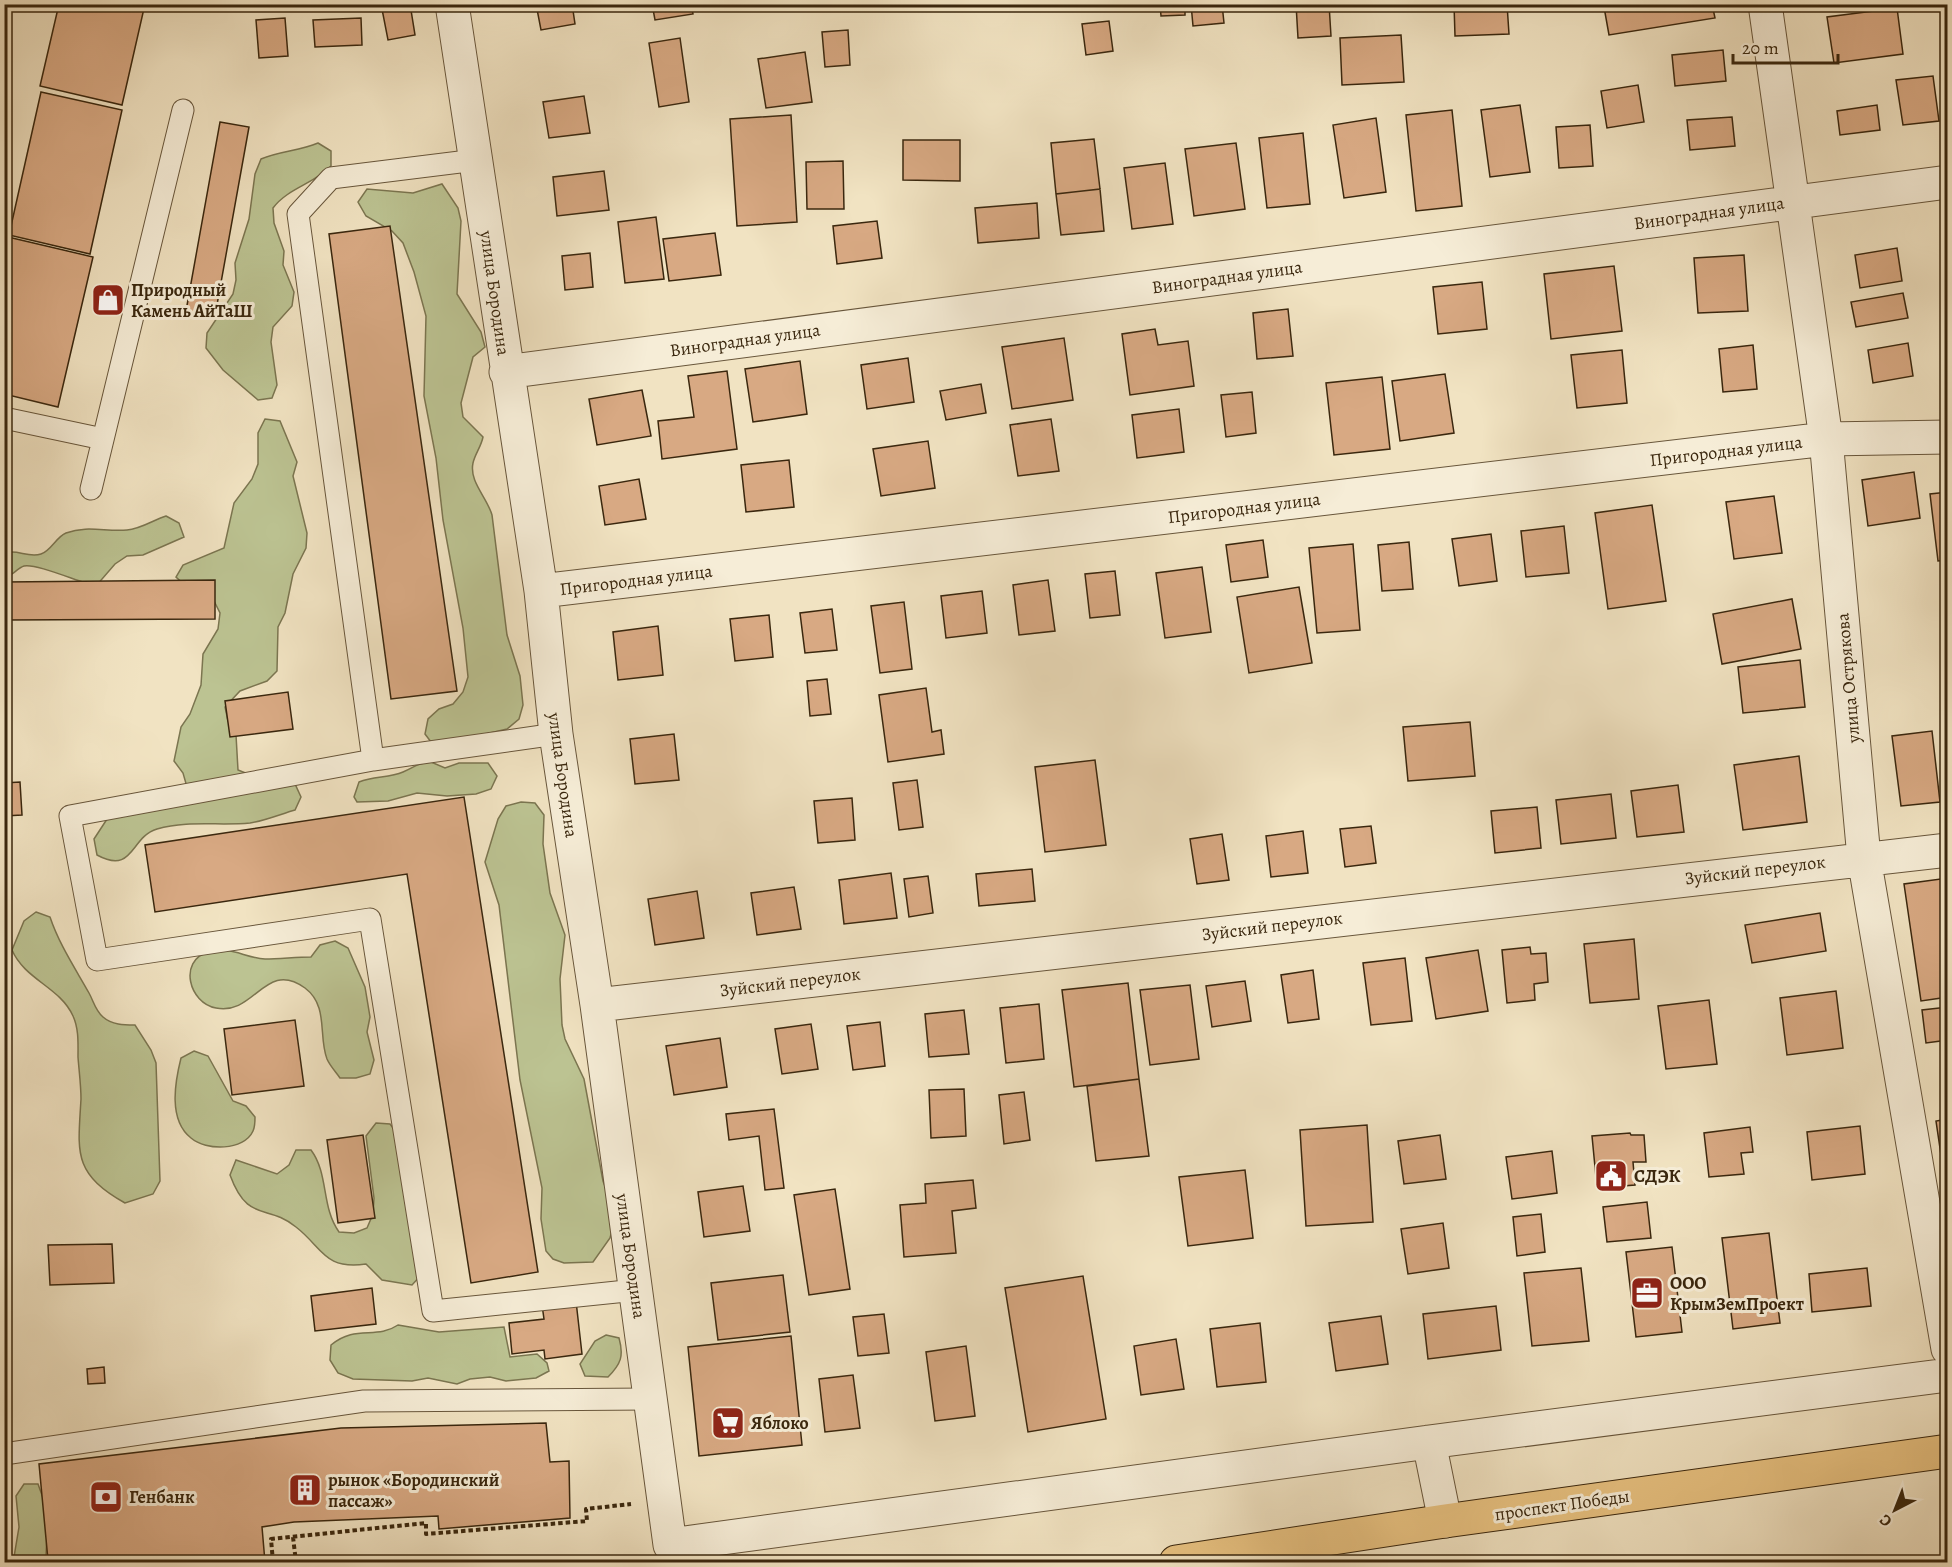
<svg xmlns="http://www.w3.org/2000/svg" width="1952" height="1567" font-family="Alegreya,serif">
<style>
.green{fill:#bcc392;stroke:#7b7550;stroke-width:1.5}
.building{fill:#d8a983;stroke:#3a270e;stroke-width:1.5}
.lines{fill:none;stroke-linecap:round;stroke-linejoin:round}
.lane-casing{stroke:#68563b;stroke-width:23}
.street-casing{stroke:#68563b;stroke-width:35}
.primary-casing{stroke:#3a270e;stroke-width:35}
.path{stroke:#3a270e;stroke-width:4;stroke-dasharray:4.5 3;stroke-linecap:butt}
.lane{stroke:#f6edd7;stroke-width:21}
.street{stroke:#f6edd7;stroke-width:33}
.primary{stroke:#e8c281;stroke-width:33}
.labels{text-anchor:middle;stroke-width:6;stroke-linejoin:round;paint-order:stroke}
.street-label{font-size:18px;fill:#3a270e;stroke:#f6edd7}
.poi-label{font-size:18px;font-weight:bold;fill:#3a270e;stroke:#f6edd7;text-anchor:start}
</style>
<rect width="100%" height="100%" fill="#f1e3c2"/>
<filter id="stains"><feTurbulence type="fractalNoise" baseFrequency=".00333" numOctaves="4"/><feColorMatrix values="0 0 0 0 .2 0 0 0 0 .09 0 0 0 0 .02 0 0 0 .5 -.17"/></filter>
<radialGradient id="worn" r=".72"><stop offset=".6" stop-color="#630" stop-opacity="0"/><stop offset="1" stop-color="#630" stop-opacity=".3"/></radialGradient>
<path class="green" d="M318 143 331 151V166C314 184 288 188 273 208L274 223 284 251 283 265 294 292 292 306 273 327 271 342 277 385 272 398 258 400 223 370 206 348 207 333 233 294 236 280 235 263 249 219 255 174 261 159C279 151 299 151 318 143Z
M442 184 458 208 461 221 457 294 481 332 485 347 473 357 461 403 463 417 483 437C481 447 475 454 473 463 469 482 487 497 492 515L507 635 520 676 523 705 519 719 507 729 434 746 425 734 428 719 439 709 453 704 463 692 468 677 463 628 443 520 436 458 424 396 426 316 414 272 403 243 392 231 366 216 358 202 367 189 413 193Z
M265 419 280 421 297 462 293 476 307 533 306 548 293 574 285 613 278 627 277 671 267 681 240 691 225 707 228 721 236 735 238 770 253 776 295 784 301 797 295 810C281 814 264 821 250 823 219 826 188 820 157 829 130 837 134 875 97 855L94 839 111 813 187 787 183 773 174 761 181 727 190 714 201 685 203 654 218 629 220 613 213 599 187 587 176 577 183 565 224 548 234 503 252 479 258 464V433Z
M166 516 179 523 184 537 143 555 127 556 115 564 96 586C81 583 36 563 24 566 20 567 15 572 12 574L5 571V553C17 549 28 558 41 554 51 551 56 537 66 533 87 525 106 532 127 530 141 529 153 520 166 516Z
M431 762 445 768 459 763H488L497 776 491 789 476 794 447 796 417 793 388 801 357 802 354 797 359 782C374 776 389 778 403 772 415 767 417 763 431 762Z
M521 802 535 803 544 815 543 844 550 893 565 935 560 979 562 1025 565 1039 584 1079 603 1181 613 1208 614 1223 610 1238 593 1262 564 1263 553 1259 546 1251 541 1219 542 1188 520 1080 499 905 485 862 498 819 506 806Z
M36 912 50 917C59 944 75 968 89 993 94 1002 95 1010 103 1017 112 1025 124 1025 135 1025L151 1050 156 1063 160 1181 153 1194 125 1203C72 1173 78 1152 81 1099 81 1085 79 1071 78 1057 78 1044 79 1029 73 1016 60 987 25 980 12 950L24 921Z
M335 941 348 948 365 987 370 1017 367 1032 374 1060 370 1074 356 1078H340C336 1072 330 1066 327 1059 318 1036 329 1006 305 988 265 959 255 1016 216 1008 189 1003 178 961 208 952 229 945 245 958 265 959 280 959 296 957 311 957L320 945Z
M194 1051 208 1056 233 1101 246 1106 255 1117C255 1121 255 1127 253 1131 244 1151 206 1151 191 1138 168 1120 175 1082 181 1058Z
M376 1123 390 1124 399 1136 423 1273 412 1285 382 1280 366 1264C324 1270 323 1248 296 1227 267 1203 248 1224 230 1175L236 1160 277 1174 289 1165 296 1150H311C329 1174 321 1207 339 1232L354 1233 367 1228 373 1214 374 1198 366 1136Z
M398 1325 439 1332 504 1327 510 1357 537 1354 547 1363 549 1371 536 1378 506 1381 490 1377 470 1379 457 1384 428 1378 412 1381 353 1379 338 1373 330 1360 331 1345C356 1324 376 1340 398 1325Z
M606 1335 619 1338C624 1356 621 1364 608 1377L585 1376 580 1364 595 1341Z
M24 1484H38L48 1512 46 1556 43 1562H18L14 1557 19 1527 16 1496Z"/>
<path class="building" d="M59 4H145L122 105 40 86Z
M381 4H410L415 35 388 40Z
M536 4H572L575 24 541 30Z
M652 4H691L693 14 655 20Z
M1160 4H1185V15L1161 16Z
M1191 4H1222L1224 23 1193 26Z
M1296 4H1329L1331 36 1298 38Z
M1454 4H1507L1509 34 1455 36Z
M1621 4H1712L1715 18 1609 35 1604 7Z
M1897 8 1903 54 1834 63 1827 17Z
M285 18 288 56 259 58 256 20Z
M361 18 362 45 315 47 313 20Z
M1109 21 1113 51 1086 55 1082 24Z
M848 30 850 65 825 67 822 32Z
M1401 35 1404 82 1342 85 1340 38Z
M680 38 689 102 659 107 649 43Z
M1723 50 1726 81 1675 86 1672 55Z
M805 52 812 102 766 108 758 59Z
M1933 76 1939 121 1903 125 1896 80Z
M1638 85 1644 122 1607 128 1601 91Z
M41 92 122 110 90 254 9 235Z
M584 96 590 133 549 138 543 102Z
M1520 105 1530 172 1490 177 1481 110Z
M1877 105 1880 130 1840 135 1837 111Z
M1452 110 1462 206 1416 211 1406 115Z
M791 115 797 222 737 226 730 119Z
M1732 117 1735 146 1690 150 1687 120Z
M1376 118 1386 192 1344 198 1333 125Z
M220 122 249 127 215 316 186 311Z
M1590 125 1593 166 1559 168 1556 127Z
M1303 133 1310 204 1267 208 1259 138Z
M1094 139 1100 189 1056 194 1051 143Z
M903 140H960V181L903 180Z
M1236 143 1245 209 1194 216 1185 149Z
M843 161 844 209H807L806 162Z
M1165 163 1173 224 1132 229 1124 168Z
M604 171 609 210 557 216 553 177Z
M1100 189 1104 231 1061 235 1056 194Z
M1037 203 1039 238 978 243 975 208Z
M656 217 664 279 625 283 618 222Z
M877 221 882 258 837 264 833 226Z
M390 226 457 691 391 699 329 234Z
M715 233 721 275 669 281 663 239Z
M8 237 93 257 58 407 4 394V250Z
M1897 248 1902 281 1860 288 1855 255Z
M590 253 593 287 565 290 562 256Z
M1744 255 1748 311 1698 313 1694 258Z
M1614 266 1622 331 1551 339 1544 274Z
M1482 282 1487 329 1438 334 1433 287Z
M1903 293 1908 318 1856 327 1851 302Z
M1288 309 1293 356 1257 359 1253 313Z
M1155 329 1158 345 1188 341 1194 386 1130 395 1122 334Z
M1064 338 1073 400 1012 409 1002 347Z
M1908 343 1913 376 1873 383 1868 350Z
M1753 345 1757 389 1723 392 1719 349Z
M1622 350 1627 403 1577 408 1571 355Z
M908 358 914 402 867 409 861 365Z
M800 361 807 414 753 422 745 369Z
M727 371 737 449 662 459 658 421 694 417 688 376Z
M1445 374 1454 433 1400 441 1392 381Z
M1382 377 1390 449 1334 455 1326 383Z
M981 384 986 413 946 420 940 391Z
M642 390 651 436 597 445 589 399Z
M1252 392 1256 433 1226 437 1221 395Z
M1179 409 1184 452 1137 458 1132 415Z
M1051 419 1059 471 1018 476 1010 425Z
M928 441 935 488 881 496 873 449Z
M789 460 794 507 746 512 741 465Z
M1914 472 1920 518 1868 526 1862 480Z
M639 479 646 519 605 525 599 486Z
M1948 492V560L1938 561 1930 494Z
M1774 496 1782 553 1734 559 1726 502Z
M1652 505 1666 601 1608 609 1595 513Z
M1564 526 1569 573 1526 577 1521 531Z
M1491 534 1497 581 1459 586 1452 539Z
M1263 540 1268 577 1231 582 1226 545Z
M1409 542 1413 589 1382 591 1378 545Z
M1353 544 1360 630 1317 633 1309 548Z
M1202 567 1211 632 1165 638 1156 573Z
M1115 571 1120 615 1090 618 1085 574Z
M215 580V619L4 620V582Z
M1048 580 1055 631 1019 635 1013 585Z
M1299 587 1312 663 1249 673 1237 597Z
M982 591 987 633 946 638 941 596Z
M1792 599 1801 649 1722 664 1713 614Z
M904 602 912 669 880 673 871 606Z
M832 609 837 650 805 653 800 613Z
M769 615 773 657 735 661 730 619Z
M658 626 663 675 618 680 613 632Z
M1800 660 1805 707 1743 713 1738 667Z
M827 679 831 714 810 716 807 681Z
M926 688 932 732 941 730 944 754 888 762 879 695Z
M288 692 293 729 230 737 225 701Z
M1470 722 1475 776 1408 781 1403 727Z
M1932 731 1940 802 1901 806 1892 736Z
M674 734 679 780 635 784 630 739Z
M1799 756 1807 822 1743 830 1734 765Z
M1095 760 1106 845 1045 852 1035 767Z
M917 780 923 827 899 830 893 783Z
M20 782 22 815 4 816V783Z
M1678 785 1684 832 1637 837 1631 791Z
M1611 794 1616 838 1561 844 1556 800Z
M464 797 538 1272 471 1283 407 874 155 912 145 845Z
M852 798 855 840 818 843 814 801Z
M1537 807 1541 848 1495 853 1491 811Z
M1371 826 1376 863 1345 867 1340 829Z
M1303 831 1308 873 1271 877 1266 836Z
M1222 834 1229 880 1197 884 1190 839Z
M1032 869 1035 901 979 906 976 874Z
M891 873 897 918 844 924 839 880Z
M928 876 933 913 909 917 904 879Z
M1948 878V997L1921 1001 1904 884Z
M794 887 801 929 757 935 751 893Z
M697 891 704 938 655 945 648 899Z
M1820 913 1826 951 1752 963 1745 925Z
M1634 939 1639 999 1590 1003 1584 944Z
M1530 947 1531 954 1546 953 1548 982 1534 984 1535 1000 1507 1003 1502 950Z
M1478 950 1488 1011 1436 1019 1426 958Z
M1405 958 1412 1021 1371 1025 1363 963Z
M1313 970 1319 1019 1288 1023 1281 975Z
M1245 981 1251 1021 1212 1027 1206 986Z
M1128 983 1139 1079 1074 1087 1062 990Z
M1190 985 1199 1059 1150 1065 1140 990Z
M1836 991 1843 1048 1787 1055 1780 998Z
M1709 1000 1717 1064 1666 1069 1658 1006Z
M1039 1004 1044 1059 1006 1063 1000 1008Z
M1948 1007V1040L1926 1043 1922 1010Z
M964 1010 969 1054 929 1057 925 1014Z
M295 1020 304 1086 232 1095 224 1029Z
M880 1022 885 1066 853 1070 847 1026Z
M811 1024 818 1069 782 1074 775 1029Z
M720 1038 727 1087 674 1095 666 1046Z
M1139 1079 1149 1156 1096 1161 1087 1086Z
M964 1089 966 1136 931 1138 929 1090Z
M1024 1092 1030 1140 1004 1144 999 1095Z
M774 1109 784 1188 765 1190 759 1136 729 1140 726 1114Z
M1948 1119V1154L1941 1155 1936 1121Z
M1367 1125 1373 1222 1306 1226 1300 1130Z
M1860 1126 1865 1174 1812 1180 1807 1132Z
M1750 1127 1753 1152 1741 1153 1744 1174 1709 1177 1704 1133Z
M1630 1133 1631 1135H1644L1646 1162H1633L1635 1185 1597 1188 1592 1136Z
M363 1135 375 1218 338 1223 327 1140Z
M1440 1135 1446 1179 1404 1184 1398 1141Z
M1552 1151 1557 1193 1512 1199 1506 1157Z
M1245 1170 1253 1238 1188 1246 1179 1177Z
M973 1180 976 1208 952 1211 956 1253 904 1257 900 1205 926 1203 925 1184Z
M743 1186 750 1231 704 1237 698 1192Z
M835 1189 850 1289 809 1295 794 1195Z
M1647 1202 1651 1238 1607 1242 1603 1207Z
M1541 1214 1545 1252 1517 1256 1513 1217Z
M1443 1223 1449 1268 1408 1274 1401 1229Z
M1769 1233 1780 1323 1733 1329 1722 1238Z
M112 1244 114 1283 50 1285 48 1245Z
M1672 1247 1682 1332 1636 1337 1626 1252Z
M1581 1268 1589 1341 1532 1346 1524 1273Z
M1867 1268 1871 1306 1812 1312 1809 1274Z
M783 1275 790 1332 718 1340 711 1283Z
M1083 1276 1106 1419 1028 1432 1005 1288Z
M372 1288 376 1324 315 1331 311 1296Z
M576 1301 582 1354 545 1359 544 1350 512 1354 509 1323 544 1319 542 1305Z
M1496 1306 1501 1350 1428 1359 1423 1314Z
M884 1314 889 1353 858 1356 853 1317Z
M1381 1316 1388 1364 1336 1371 1329 1323Z
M1260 1323 1266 1382 1217 1387 1210 1329Z
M791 1336 802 1445 699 1456 688 1347Z
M1176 1339 1184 1389 1141 1395 1134 1346Z
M966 1346 975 1416 935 1421 926 1352Z
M104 1367 105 1383 88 1384 87 1369Z
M853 1375 860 1428 825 1432 819 1379Z
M546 1423 550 1462 569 1461 570 1518 439 1529 438 1516 294 1522 262 1527 265 1562H34L48 1560 39 1464 341 1428Z"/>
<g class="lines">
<g class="lane-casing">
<path id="lane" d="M4 418 103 439
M91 489 183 110
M556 734 373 760 70 816 97 960 370 919 433 1311 636 1290
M373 760 298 214 331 178 476 160
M4 1454 364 1401 650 1399"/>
</g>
<g class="street-casing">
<path id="street" d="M452 4 541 591 556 734 597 1005 670 1545 1429 1442 1948 1375
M1765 4 1826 439 1864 858 1948 1349
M506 372 1948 182
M541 591 1826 439 1948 437
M597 1005 1948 850
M1429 1442 1445 1521"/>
</g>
<g class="primary-casing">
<path id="primary" d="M1176 1562 1445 1521 1948 1451"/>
</g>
<path class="path" d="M293 1537 296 1562
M273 1562 271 1539 426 1523V1534L587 1521 586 1509 631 1504"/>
<use href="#lane" class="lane"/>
<use href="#street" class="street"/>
<use href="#primary" class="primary"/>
</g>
<defs>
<g id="shop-square" transform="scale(1.725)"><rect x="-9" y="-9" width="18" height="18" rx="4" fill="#8f2418" stroke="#f6edd7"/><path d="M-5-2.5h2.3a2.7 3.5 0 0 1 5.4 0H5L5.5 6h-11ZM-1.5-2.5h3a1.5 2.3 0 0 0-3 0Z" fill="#fff"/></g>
<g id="civic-square" transform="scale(1.725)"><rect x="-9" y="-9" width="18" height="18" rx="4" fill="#8f2418" stroke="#f6edd7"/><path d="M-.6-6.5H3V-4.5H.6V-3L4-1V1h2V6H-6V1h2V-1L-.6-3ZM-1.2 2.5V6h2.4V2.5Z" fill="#fff"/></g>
<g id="office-square" transform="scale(1.725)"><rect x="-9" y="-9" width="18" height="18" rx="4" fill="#8f2418" stroke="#f6edd7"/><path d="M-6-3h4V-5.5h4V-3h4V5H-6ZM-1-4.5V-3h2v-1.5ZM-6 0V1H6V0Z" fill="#fff"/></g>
<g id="supermarket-square" transform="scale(1.725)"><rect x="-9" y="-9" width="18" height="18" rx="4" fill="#8f2418" stroke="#f6edd7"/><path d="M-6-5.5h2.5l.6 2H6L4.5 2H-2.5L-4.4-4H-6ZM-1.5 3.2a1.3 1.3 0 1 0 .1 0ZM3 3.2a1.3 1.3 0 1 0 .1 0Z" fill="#fff"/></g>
<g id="building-square" transform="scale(1.725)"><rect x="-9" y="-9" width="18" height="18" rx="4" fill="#8f2418" stroke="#f6edd7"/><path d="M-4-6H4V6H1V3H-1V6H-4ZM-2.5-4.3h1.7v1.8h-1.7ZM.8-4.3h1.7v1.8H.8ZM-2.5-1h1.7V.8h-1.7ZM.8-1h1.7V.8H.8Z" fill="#fff"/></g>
<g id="bank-square" transform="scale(1.725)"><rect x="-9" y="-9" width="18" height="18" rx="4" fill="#8f2418" stroke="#f6edd7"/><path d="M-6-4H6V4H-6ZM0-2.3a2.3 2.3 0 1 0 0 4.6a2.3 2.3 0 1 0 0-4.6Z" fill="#fff"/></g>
</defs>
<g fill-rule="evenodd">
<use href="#shop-square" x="108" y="300"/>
<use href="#civic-square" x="1611" y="1176"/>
<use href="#office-square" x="1647" y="1293"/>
<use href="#supermarket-square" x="728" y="1423"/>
<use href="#building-square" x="305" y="1490"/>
<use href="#bank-square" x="106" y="1497"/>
</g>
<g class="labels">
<g class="street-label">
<text transform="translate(1709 213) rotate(-8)" y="6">Виноградная улица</text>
<text transform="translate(1227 277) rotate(-8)" y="6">Виноградная улица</text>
<text transform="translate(495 293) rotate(82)" y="6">улица Бородина</text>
<text transform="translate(745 340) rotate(-8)" y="6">Виноградная улица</text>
<text transform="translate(1726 451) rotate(-7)" y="6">Пригородная улица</text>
<text transform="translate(1244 508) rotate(-7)" y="6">Пригородная улица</text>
<text transform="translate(636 580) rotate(-7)" y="6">Пригородная улица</text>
<text transform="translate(1848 678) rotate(-95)" y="6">улица Острякова</text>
<text transform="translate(563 775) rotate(82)" y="6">улица Бородина</text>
<text transform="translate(1755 870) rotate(-7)" y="6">Зуйский переулок</text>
<text transform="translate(1272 926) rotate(-7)" y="6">Зуйский переулок</text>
<text transform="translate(790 982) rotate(-7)" y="6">Зуйский переулок</text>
<text transform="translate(631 1256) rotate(82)" y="6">улица Бородина</text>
<text transform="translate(1562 1505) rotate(-8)" y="6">проспект Победы</text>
</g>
<g class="poi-label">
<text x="131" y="296">Природный<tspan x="131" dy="21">Камень АйТаШ</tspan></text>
<text x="1634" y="1182">СДЭК</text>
<text x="1670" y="1289">ООО<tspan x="1670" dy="21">КрымЗемПроект</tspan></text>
<text x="751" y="1429">Яблоко</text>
<text x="328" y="1486">рынок «Бородинский<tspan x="328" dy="21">пассаж»</tspan></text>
<text x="129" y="1503">Генбанк</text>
</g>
</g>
<rect width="1952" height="1567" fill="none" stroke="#f1e3c2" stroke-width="24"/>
<rect x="6" y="6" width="1940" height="1555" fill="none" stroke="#3a270e" stroke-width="3"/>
<rect x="12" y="12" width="1928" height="1543" fill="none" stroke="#3a270e" stroke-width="1.5"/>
<g transform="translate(1895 1510) rotate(222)" stroke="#f6edd7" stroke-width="4.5" paint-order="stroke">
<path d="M0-4.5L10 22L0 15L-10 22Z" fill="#3a270e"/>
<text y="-9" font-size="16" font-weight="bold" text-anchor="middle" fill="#3a270e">С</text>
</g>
<path d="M1733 54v9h105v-9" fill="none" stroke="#3a270e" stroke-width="3"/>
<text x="1742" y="54" font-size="18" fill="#3a270e" stroke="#f6edd7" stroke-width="4.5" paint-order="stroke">20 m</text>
<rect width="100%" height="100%" filter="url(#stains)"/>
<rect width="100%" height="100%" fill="url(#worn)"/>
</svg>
